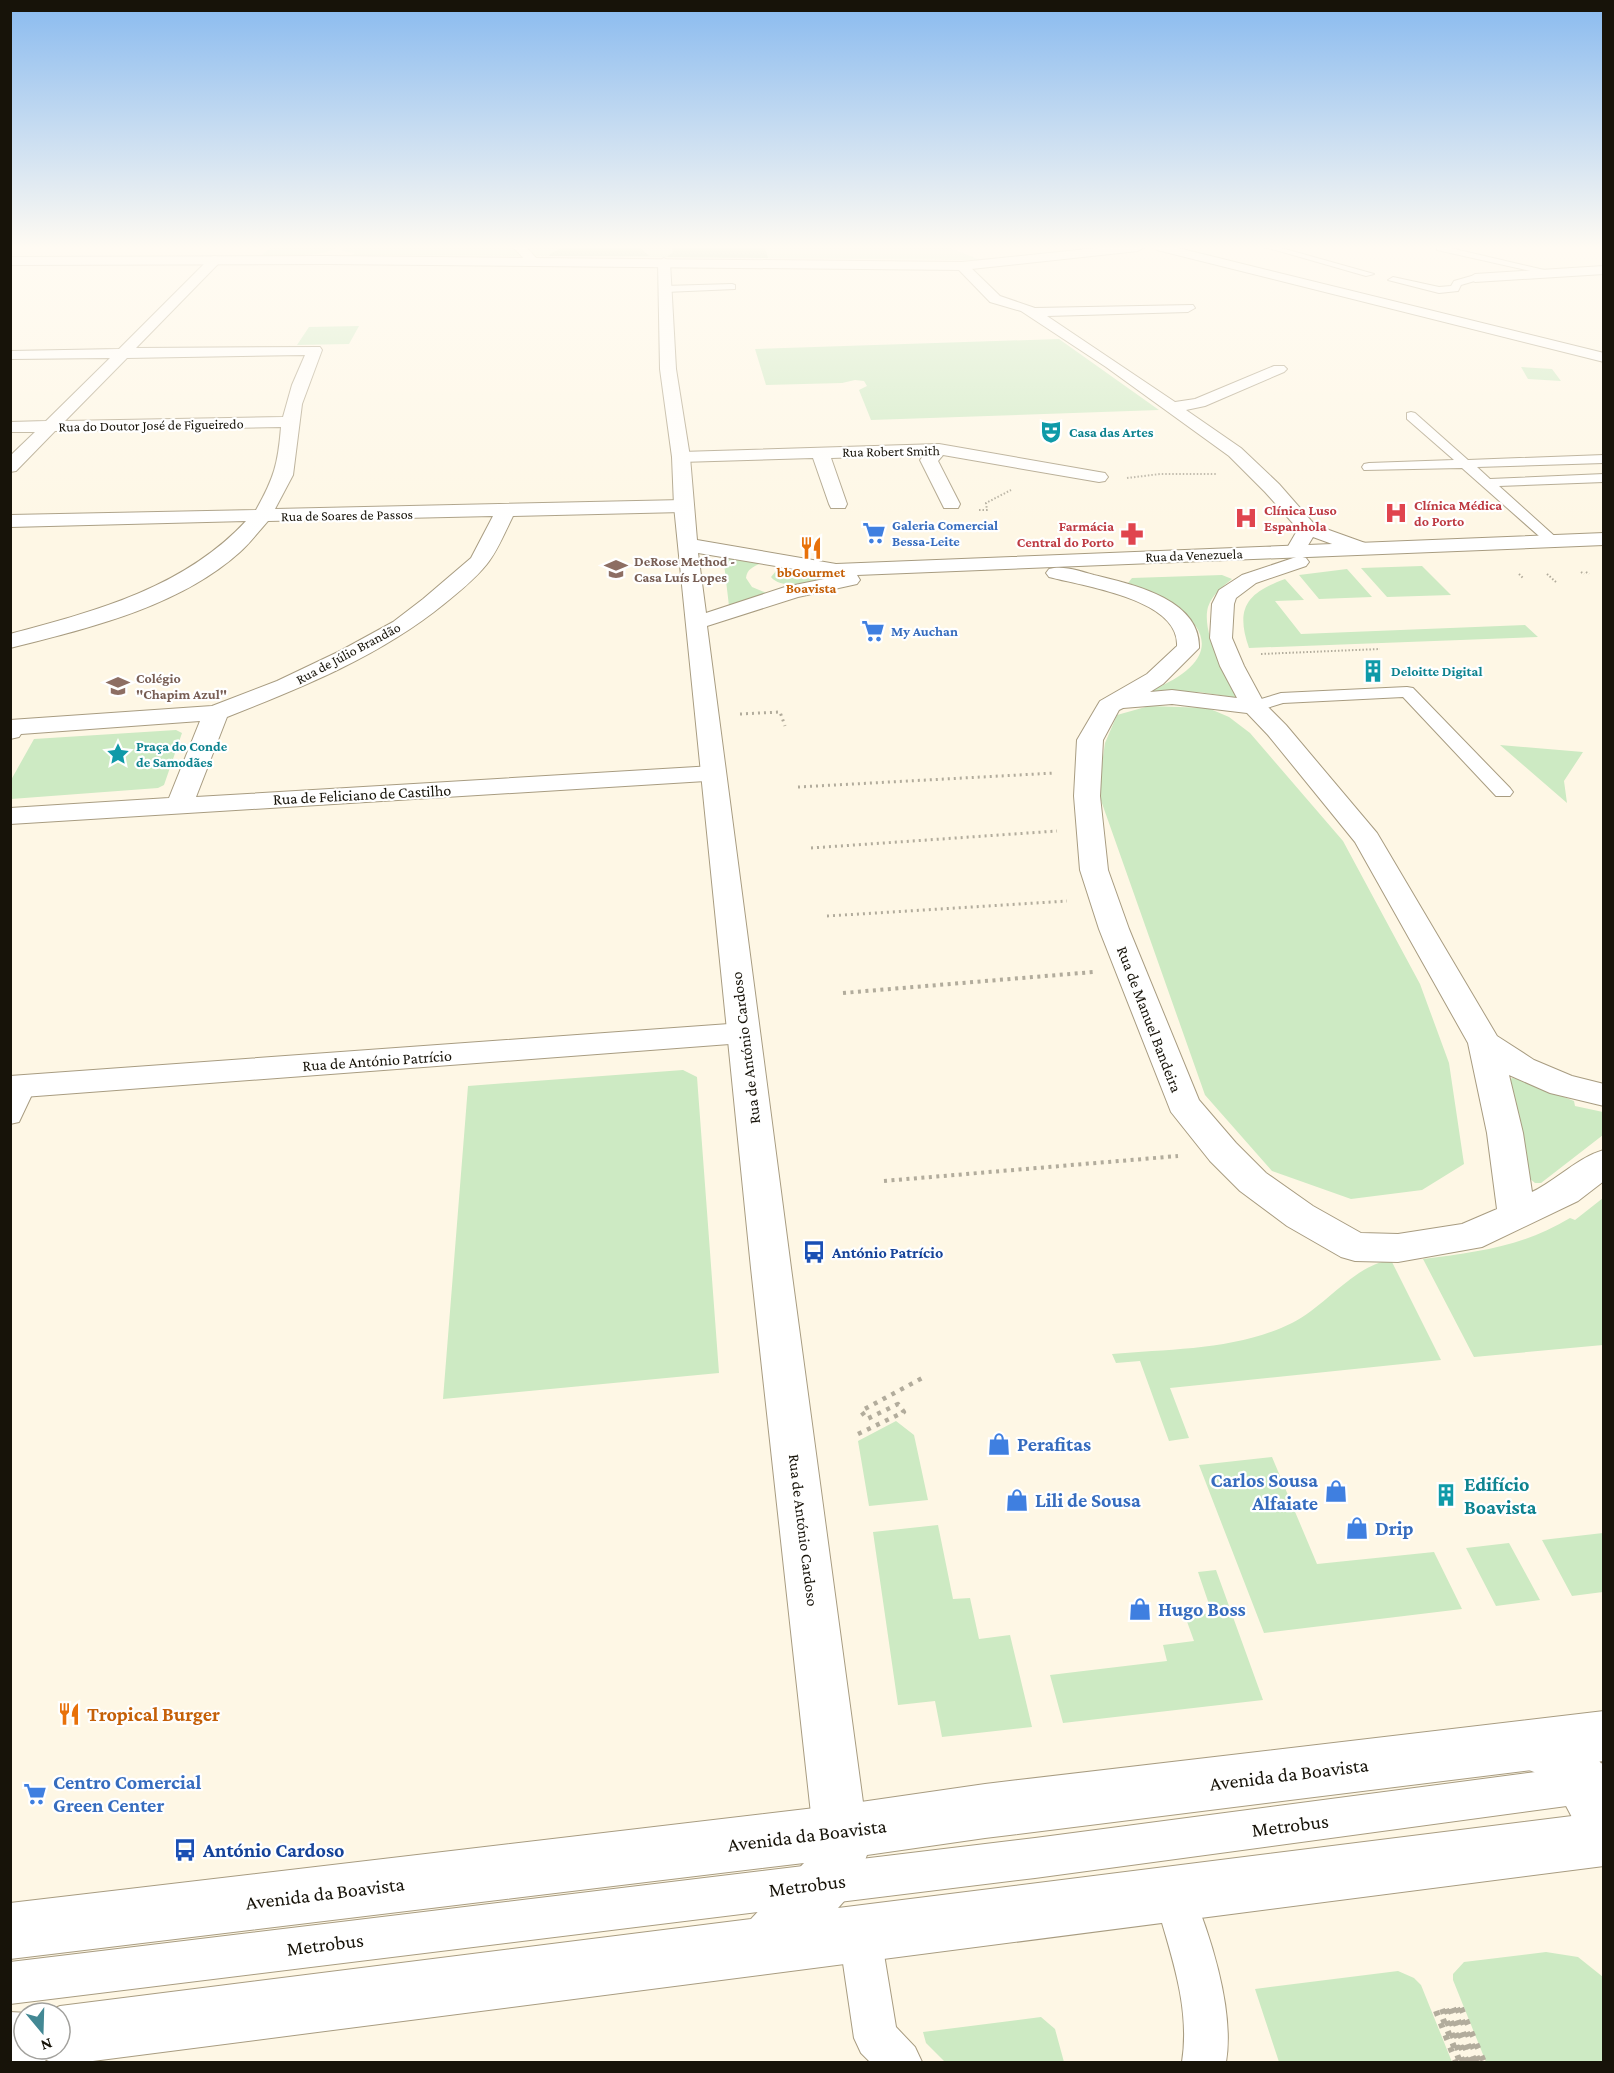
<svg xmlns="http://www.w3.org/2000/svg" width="1614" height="2073" font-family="'Crimson Pro',serif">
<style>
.green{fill:#cdeac3}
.forest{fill:#98c189}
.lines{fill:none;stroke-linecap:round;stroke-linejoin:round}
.service-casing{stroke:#a89c81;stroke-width:2}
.minor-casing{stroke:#a89c81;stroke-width:2}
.tertiary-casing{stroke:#a89c81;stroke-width:2}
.secondary-casing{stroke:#a89c81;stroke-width:2}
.primary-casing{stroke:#a89c81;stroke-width:2}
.motorway-casing{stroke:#a89c81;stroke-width:2}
.path-far4{stroke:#b2ac9c;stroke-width:2;stroke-dasharray:1.5 2;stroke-linecap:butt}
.path-far3{stroke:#b2ac9c;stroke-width:3;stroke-dasharray:2 4;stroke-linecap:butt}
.path-far2{stroke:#b2ac9c;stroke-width:4;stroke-dasharray:3 4.5;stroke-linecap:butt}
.path-far1{stroke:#b2ac9c;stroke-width:4.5;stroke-dasharray:4 6;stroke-linecap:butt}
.path{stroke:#b2ac9c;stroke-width:6;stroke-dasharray:5 8;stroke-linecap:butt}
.service{fill:#fff;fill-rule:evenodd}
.minor{fill:#fff;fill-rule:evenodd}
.tertiary{fill:#fff;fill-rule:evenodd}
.secondary{fill:#fff;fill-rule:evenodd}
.primary{fill:#fff;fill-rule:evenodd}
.motorway{fill:#fff;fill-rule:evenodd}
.labels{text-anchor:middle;stroke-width:4.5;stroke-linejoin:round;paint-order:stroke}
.far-street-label{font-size:14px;fill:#171309;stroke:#fff}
.far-culture-label{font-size:14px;font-weight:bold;fill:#0d838f;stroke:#fff;text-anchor:start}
.far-health-label{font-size:14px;font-weight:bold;fill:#be3a42;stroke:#fff;text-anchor:start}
.far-shop-label{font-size:14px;font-weight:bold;fill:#366cbe;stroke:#fff;text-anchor:start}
.far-education-label{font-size:14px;font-weight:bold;fill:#785e54;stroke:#fff;text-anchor:start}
.far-food-label{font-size:14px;font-weight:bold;fill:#c56008;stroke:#fff}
.street-label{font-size:16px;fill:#171309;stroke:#fff}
.transit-label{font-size:16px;font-weight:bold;fill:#164399;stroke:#fff;text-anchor:start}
.near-shop-label{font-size:20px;font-weight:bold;fill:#366cbe;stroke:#fff;text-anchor:start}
.near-culture-label{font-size:20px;font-weight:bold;fill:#0d838f;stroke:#fff;text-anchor:start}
.near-food-label{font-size:20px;font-weight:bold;fill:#c56008;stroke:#fff;text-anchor:start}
.near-street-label{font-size:20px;fill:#171309;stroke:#fff}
.near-transit-label{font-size:20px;font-weight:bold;fill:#164399;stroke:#fff;text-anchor:start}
</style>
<rect width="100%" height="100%" fill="#fef7e5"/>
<path class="green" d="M271 247H337C325 258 280 255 262 255Z
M346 247H512L520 256 352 255 355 253 341 251Z
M526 247H948L980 260 536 256Z
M359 326 349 344 297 345 309 327Z
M1059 339 1159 410 871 420 859 390 867 386 864 381 855 380 842 383 766 385 755 349Z
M1521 367 1552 369 1561 381 1528 379Z
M1324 554 1326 557 855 575C836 578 784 594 771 577L776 571 790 567Z
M723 555 761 563C753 567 747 569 746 578L752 587 769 594 729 606Z
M1422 566 1451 595 1387 597 1361 568Z
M1347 569 1372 597 1319 599 1299 575Z
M1222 575 1232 579C1222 587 1212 595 1208 607 1201 633 1226 677 1239 698L1199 692 1149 691C1243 654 1196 607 1128 583L1132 578Z
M1285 579 1304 600 1275 601 1301 634 1525 625 1538 637 1249 648C1235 608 1247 593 1285 579Z
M1149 706 1208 708 1229 717 1250 733 1343 841 1420 984 1449 1063 1464 1164 1422 1190 1351 1199 1272 1171 1205 1095 1098 792 1105 743 1117 715Z
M176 730 182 733 164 785 158 788 11 799V780L34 739Z
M1500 745 1583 752 1564 781 1567 803Z
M683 1070 697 1077 719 1373 443 1399 468 1086Z
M1512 1078 1519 1079 1574 1101 1575 1106 1603 1112V1135L1541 1183H1535L1529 1178 1508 1081Z
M1603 1198V1345L1474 1357 1423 1259C1477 1252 1522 1247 1570 1218L1575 1220Z
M1391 1260 1441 1360 1170 1388 1189 1438 1169 1441 1140 1361 1116 1363 1112 1354C1172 1349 1238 1350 1292 1323 1326 1306 1354 1265 1391 1260Z
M896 1421 914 1435 928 1500 869 1506 858 1441Z
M1272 1457 1317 1564 1434 1552 1462 1609 1264 1633 1199 1465Z
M938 1525 953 1599 970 1598 979 1639 1010 1635 1032 1727 942 1737 935 1701 898 1705 873 1532Z
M1603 1533V1592L1572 1596 1542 1540Z
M1509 1543 1540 1600 1496 1606 1466 1548Z
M1216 1570 1263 1700 1063 1723 1050 1675 1167 1661 1163 1645 1194 1641 1185 1616 1212 1613 1198 1572Z
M1546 1952 1578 1957 1603 1977V2062H1486L1453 1980V1974L1464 1962Z
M1398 1971 1414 1978 1421 1985 1452 2062H1279L1255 1989Z
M1041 2017 1055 2029 1064 2062H945L926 2043 923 2032Z"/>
<path class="forest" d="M564 247H640L649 256H549L551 253Z
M673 247H765L768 258 667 257 672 253Z"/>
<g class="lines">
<g class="service-casing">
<path id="service" d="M1265 247H1278L1374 274 1366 276Z
M1437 247H1446L1553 272 1548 275 1437 250Z
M1475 275 1480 278 1478 280 1461 285 1458 291 1439 293 1388 280 1393 277 1439 287 1451 286 1454 281Z
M732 284 735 285V289L665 292 660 289 665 286Z
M1411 412 1415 413 1468 460 1604 455V463L1477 467 1490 479 1604 474V482L1499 486 1560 541 1553 545 1548 544 1462 468 1364 470 1362 467 1364 464 1369 463 1454 460 1407 419V413Z
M1407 687 1413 688 1510 788 1513 792 1510 796H1496L1403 697 1283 703 1254 712 1248 711 1245 707 1248 703 1281 693Z
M24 1078 33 1080 36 1086 19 1122 10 1124V1088L15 1080Z
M1604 1763V1801L1035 1878 10 2004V1962L1035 1838Z
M1174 1875 1188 1881C1209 1931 1235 2008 1226 2062H1182C1191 2005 1169 1950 1154 1895L1160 1881Z
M860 1915 875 1921 881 1936 896 2027 915 2047 922 2062H870L861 2053 854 2038 839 1936 845 1921Z"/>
</g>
<g class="minor-casing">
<path id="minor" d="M513 247H526L539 261 537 264H529Z
M215 256 221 260 219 263 136 348 320 347 322 350 302 404 293 475 275 509 683 500 690 502 692 506 690 510 683 512 513 516C505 532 498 550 487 564 475 579 459 592 444 604 380 656 303 687 227 717L196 797 713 766 722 768 726 774 722 780 10 824V808L169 798 200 721 21 734 19 737 10 739V720L212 706 277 681 340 651 393 622 423 599 471 558 493 516 268 521C259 531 250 543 240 552 179 607 89 628 10 648V634C96 611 184 588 246 521L10 527V515L256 510C274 478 278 464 281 427L55 431 16 471 10 472V456L35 432H10V422L46 421 110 358 10 359V351L119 349 211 257ZM305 355 292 385 283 417 65 421 127 358Z
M962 262 966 263 1000 296 1035 308 1193 305 1195 308 1188 312 1047 316 1175 402 1195 399 1274 366H1284L1287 369 1284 372 1205 406 1186 410 1241 448 1279 484 1315 525 1368 544 1371 548 1368 552H1354L1313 537 1304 552H1290L1287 548 1298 529 1265 492 1229 456 1106 367 1021 311 990 302 958 269 956 266 958 263Z
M1604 266V274L1475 282 1469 278 1475 274Z
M939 444 1099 472 1105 473 1108 477 1105 481 1099 482 943 455 938 461 960 504 958 508H944L920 460 924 455 831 458 847 504 845 508H831L829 504 813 458 681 462 675 461 672 457 675 453 681 452Z
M1299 556 1306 558 1309 562 1306 566 1256 583 1236 598 1234 604 1232 638 1244 666 1264 703 1286 725 1377 833 1497 1036 1534 1060 1572 1076 1604 1084V1106L1550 1093 1509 1075 1523 1133 1532 1192C1557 1180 1578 1157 1604 1150V1181L1578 1201 1482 1247 1398 1262 1355 1261 1341 1257 1287 1226 1240 1191 1210 1161 1171 1112 1099 929 1080 870 1074 796 1077 740 1097 706 1100 701 1147 674 1177 646C1180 599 1082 586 1049 577L1046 573 1049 569C1063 565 1080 571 1094 575 1131 584 1201 599 1199 648L1163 684 1150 692 1172 690 1237 698 1220 666 1210 638 1212 604 1219 590 1242 575ZM1172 704 1247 713 1268 735 1355 842 1468 1043 1487 1133 1497 1209 1462 1224 1398 1234 1361 1233 1313 1206 1266 1173 1236 1143 1199 1100 1129 929 1108 870 1100 796 1103 740 1119 710 1123 708Z
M743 1023 755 1026 759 1033 755 1040 743 1043 10 1098V1076Z"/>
</g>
<g class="tertiary-casing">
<path id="tertiary" d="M664 258 670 262 676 369 690 457 697 540 836 564 1604 533V545L857 575 860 580 857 584 798 597 707 626 791 1268 867 1832 859 1851 840 1859 821 1851 813 1832 751 1268 674 506 672 457 660 369 658 262ZM698 553 836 576H839L785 587 706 613Z"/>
</g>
<g class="secondary-casing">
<path id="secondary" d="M1107 247H1144L1138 251 962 270 327 264 10 265V257L327 256 962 262Z
M1532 1720 1585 1742 1603 1766 1604 1850 1585 1842 1565 1804 1549 1778 1514 1764 1506 1746 1514 1728Z"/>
</g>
<g class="primary-casing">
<path id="primary" d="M1604 1711V1761L985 1838 867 1855 854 1890 838 1908 1604 1812V1866L85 2062H52L46 2060 44 2062H10V2012L28 2013H24V2049H60V2013H44L60 2006 751 1919 804 1863 10 1959V1903L840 1805 985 1784Z"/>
</g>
<g class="motorway-casing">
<path id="motorway" d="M1155 247H1174L1604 353V362L1157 250Z"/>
</g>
<path class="path-far4" d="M1127 478 1160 474H1216
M979 510H987L986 503 1011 490
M1581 572 1584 574
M1586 572 1589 574
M1519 574 1523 578
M1547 574 1556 582
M1261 654 1380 649"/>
<path class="path-far3" d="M740 714 780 712 785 726
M798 787 1055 773
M811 848 1057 831
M827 916 1067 901"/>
<path class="path-far2" d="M843 993 1093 972
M884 1181 1178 1156"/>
<path class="path-far1" d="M858 1434 904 1412 898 1404 867 1419 861 1411 926 1376"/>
<path class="path" d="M1453 2008 1475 2062
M1457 2008 1479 2062
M1461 2008 1484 2062
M1442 2009 1463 2062
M1446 2009 1467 2062
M1450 2009 1471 2062
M1436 2011 1456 2062
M1443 2019 1460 2062"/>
<use href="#service" class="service"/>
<use href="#minor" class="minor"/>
<use href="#tertiary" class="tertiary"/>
<use href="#secondary" class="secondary"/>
<use href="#primary" class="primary"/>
<use href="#motorway" class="motorway"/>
</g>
<linearGradient id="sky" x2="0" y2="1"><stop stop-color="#89baef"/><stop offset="0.46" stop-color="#fffbf3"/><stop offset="1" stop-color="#fffbf3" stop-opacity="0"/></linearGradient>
<rect width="1614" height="537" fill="url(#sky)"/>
<defs>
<g id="theatre-bare" transform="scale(1.8)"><path d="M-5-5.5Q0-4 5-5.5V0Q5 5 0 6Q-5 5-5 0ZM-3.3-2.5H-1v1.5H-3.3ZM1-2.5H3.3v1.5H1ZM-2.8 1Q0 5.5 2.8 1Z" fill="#0f9aa8" stroke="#fff" stroke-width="2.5" paint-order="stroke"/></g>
<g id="hospital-bare" transform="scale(1.8)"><path d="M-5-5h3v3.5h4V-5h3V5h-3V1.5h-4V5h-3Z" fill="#e0444e" stroke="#fff" stroke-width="2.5" paint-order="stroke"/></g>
<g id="supermarket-bare" transform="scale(1.8)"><path d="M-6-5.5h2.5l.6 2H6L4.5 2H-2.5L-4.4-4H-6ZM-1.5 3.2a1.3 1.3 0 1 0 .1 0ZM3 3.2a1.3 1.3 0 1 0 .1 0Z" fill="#3f7fe0" stroke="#fff" stroke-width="2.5" paint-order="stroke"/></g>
<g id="pharmacy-bare" transform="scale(1.8)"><path d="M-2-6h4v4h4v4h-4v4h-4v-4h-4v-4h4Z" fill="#e0444e" stroke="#fff" stroke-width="2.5" paint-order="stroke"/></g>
<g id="restaurant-bare" transform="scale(1.8)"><path d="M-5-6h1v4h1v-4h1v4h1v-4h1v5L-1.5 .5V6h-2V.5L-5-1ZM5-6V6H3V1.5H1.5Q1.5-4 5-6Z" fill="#e8710a" stroke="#fff" stroke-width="2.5" paint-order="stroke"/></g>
<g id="school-bare" transform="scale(1.8)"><path d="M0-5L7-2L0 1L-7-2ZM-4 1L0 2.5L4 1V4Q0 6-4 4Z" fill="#8d6e63" stroke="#fff" stroke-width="2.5" paint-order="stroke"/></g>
<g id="building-bare" transform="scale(1.8)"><path d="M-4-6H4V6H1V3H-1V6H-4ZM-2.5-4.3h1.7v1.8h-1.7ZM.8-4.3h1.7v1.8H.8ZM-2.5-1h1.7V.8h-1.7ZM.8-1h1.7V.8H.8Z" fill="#0f9aa8" stroke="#fff" stroke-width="2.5" paint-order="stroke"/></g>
<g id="sight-bare" transform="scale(1.8)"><path d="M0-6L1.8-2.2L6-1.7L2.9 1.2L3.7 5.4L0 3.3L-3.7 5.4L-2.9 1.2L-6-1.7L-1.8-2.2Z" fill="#0f9aa8" stroke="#fff" stroke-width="2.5" paint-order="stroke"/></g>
<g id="bus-bare" transform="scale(1.8)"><path d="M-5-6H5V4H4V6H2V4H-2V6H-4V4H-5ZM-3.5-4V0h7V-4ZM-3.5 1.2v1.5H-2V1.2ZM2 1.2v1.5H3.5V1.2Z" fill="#1a4fb4" stroke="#fff" stroke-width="2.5" paint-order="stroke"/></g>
<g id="shop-bare" transform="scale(1.8)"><path d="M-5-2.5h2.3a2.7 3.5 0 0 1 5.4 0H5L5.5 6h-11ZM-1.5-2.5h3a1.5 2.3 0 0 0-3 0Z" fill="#3f7fe0" stroke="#fff" stroke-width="2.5" paint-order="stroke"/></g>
</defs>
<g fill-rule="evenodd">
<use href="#theatre-bare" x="1051" y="432"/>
<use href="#hospital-bare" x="1396" y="513"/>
<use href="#hospital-bare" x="1246" y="518"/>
<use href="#supermarket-bare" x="874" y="533"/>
<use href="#pharmacy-bare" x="1132" y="534"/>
<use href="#restaurant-bare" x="811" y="548"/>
<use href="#school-bare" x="616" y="569"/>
<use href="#supermarket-bare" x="873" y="631"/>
<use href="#building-bare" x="1373" y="671"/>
<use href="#school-bare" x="118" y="686"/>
<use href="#sight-bare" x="118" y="754"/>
<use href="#bus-bare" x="814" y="1252"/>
<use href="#shop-bare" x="999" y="1444"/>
<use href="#shop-bare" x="1336" y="1491"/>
<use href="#building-bare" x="1446" y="1495"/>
<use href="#shop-bare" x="1017" y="1500"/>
<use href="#shop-bare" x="1357" y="1528"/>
<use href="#shop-bare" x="1140" y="1609"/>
<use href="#restaurant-bare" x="69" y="1714"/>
<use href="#supermarket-bare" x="35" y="1794"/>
<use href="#bus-bare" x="185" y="1850"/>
</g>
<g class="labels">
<g class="far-street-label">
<text transform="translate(151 425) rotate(-1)" y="5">Rua do Doutor José de Figueiredo</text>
<text transform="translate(891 451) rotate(-1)" y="5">Rua Robert Smith</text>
<text transform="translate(347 515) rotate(-1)" y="5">Rua de Soares de Passos</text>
<text transform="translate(1194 555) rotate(-2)" y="5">Rua da Venezuela</text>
<text transform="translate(348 653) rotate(-28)" y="5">Rua de Júlio Brandão</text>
</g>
<g class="far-culture-label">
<text x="1069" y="437">Casa das Artes</text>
<text x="1391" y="676">Deloitte Digital</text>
<text x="136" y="751">Praça do Conde<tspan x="136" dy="16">de Samodães</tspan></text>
</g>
<g class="far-health-label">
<text x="1414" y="510">Clínica Médica<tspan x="1414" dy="16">do Porto</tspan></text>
<text x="1264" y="515">Clínica Luso<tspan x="1264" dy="16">Espanhola</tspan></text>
<text x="1114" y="531" text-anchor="end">Farmácia<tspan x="1114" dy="16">Central do Porto</tspan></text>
</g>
<g class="far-shop-label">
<text x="892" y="530">Galeria Comercial<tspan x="892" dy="16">Bessa-Leite</tspan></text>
<text x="891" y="636">My Auchan</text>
</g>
<g class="far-education-label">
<text x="634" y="566">DeRose Method -<tspan x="634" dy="16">Casa Luís Lopes</tspan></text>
<text x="136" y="683">Colégio<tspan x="136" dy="16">"Chapim Azul"</tspan></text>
</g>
<g class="far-food-label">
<text x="811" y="577">bbGourmet<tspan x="811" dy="16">Boavista</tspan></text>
</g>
<g class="street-label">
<text transform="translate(362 794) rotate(-3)" y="6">Rua de Feliciano de Castilho</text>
<text transform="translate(1150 1019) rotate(69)" y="6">Rua de Manuel Bandeira</text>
<text transform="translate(745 1048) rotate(-97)" y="6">Rua de António Cardoso</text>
<text transform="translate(377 1060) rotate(-4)" y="6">Rua de António Patrício</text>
<text transform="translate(804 1530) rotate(83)" y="6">Rua de António Cardoso</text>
</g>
<g class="transit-label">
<text x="832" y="1258">António Patrício</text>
</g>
<g class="near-shop-label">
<text x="1017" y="1451">Perafitas</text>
<text x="1318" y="1487" text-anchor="end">Carlos Sousa<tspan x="1318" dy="23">Alfaiate</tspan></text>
<text x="1035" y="1507">Lili de Sousa</text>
<text x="1375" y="1535">Drip</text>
<text x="1158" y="1616">Hugo Boss</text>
<text x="53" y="1789">Centro Comercial<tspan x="53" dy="23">Green Center</tspan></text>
</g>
<g class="near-culture-label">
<text x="1464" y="1491">Edifício<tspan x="1464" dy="23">Boavista</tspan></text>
</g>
<g class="near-food-label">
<text x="87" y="1721">Tropical Burger</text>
</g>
<g class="near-street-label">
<text transform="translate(1289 1774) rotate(-7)" y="7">Avenida da Boavista</text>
<text transform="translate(1290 1825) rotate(-7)" y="7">Metrobus</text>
<text transform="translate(807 1835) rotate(-7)" y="7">Avenida da Boavista</text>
<text transform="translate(807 1885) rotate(-7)" y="7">Metrobus</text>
<text transform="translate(325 1893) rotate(-7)" y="7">Avenida da Boavista</text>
<text transform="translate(325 1944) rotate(-7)" y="7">Metrobus</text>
</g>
<g class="near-transit-label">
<text x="203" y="1857">António Cardoso</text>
</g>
</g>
<rect width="1614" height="2073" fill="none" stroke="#171309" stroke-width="24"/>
<g transform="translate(42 2031) rotate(161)"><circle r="28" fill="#ffffff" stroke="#a2a19d" stroke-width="1.5"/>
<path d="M0-4.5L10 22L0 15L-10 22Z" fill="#438894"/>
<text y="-9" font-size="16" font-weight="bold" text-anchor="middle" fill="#171309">N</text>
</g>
</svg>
